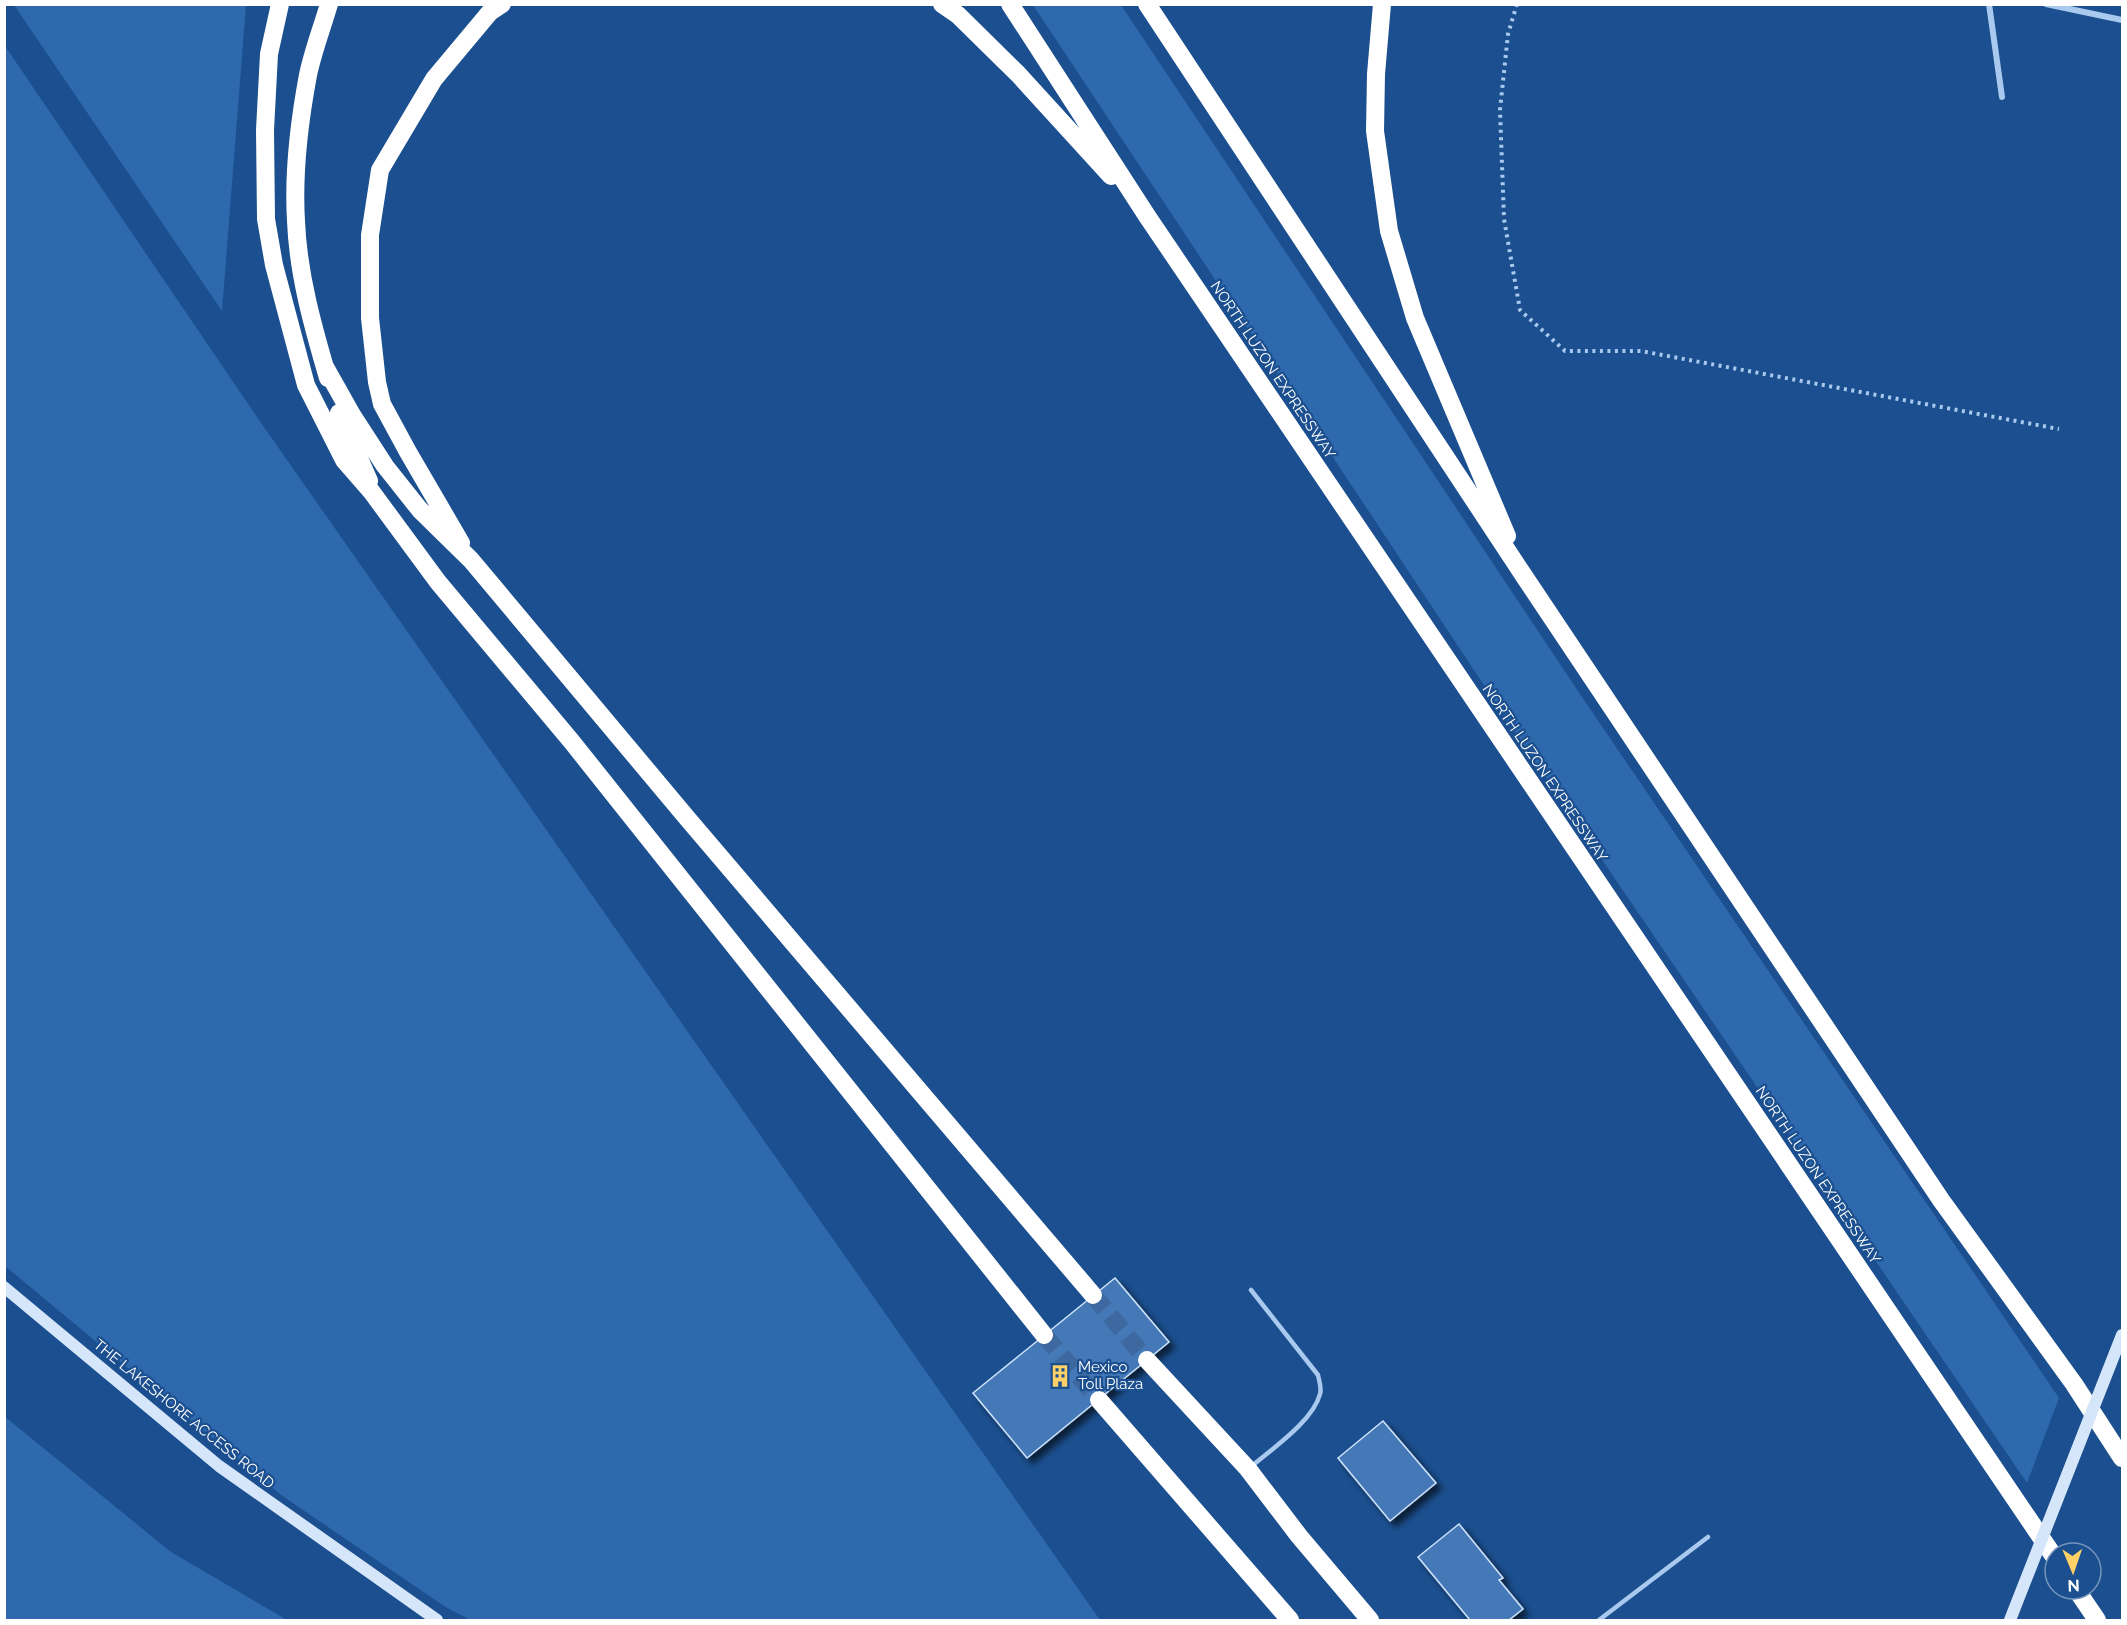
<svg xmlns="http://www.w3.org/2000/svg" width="2127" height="1625" font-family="Raleway,sans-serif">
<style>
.green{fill:#2e69ad}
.building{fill:#4478b7;stroke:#cfe3fa;stroke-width:1.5;filter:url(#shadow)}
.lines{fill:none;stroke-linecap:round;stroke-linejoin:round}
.highway-tunnel{stroke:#3d69a0;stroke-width:18;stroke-dasharray:18 9;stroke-linecap:butt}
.path{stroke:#a9c9ee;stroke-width:4;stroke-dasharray:3 4.5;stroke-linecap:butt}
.lane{stroke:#a9c9ee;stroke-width:4.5}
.street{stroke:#a9c9ee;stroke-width:6}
.secondary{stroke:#d6e6fa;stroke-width:12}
.highway{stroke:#fff;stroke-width:18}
.secondary-bridge{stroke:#d6e6fa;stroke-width:12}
.labels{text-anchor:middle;stroke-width:4.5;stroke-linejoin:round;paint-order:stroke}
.street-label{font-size:15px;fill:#fff;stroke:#1b4f8f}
.poi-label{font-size:15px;fill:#fff;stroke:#1b4f8f;text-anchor:start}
</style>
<defs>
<filter id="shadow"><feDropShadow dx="5.5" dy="5.5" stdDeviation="3" flood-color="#0009"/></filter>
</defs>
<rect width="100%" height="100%" fill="#1b4f8f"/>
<path class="green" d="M14 5H246L222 311Z
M1033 5H1121L1580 694 2059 1398 2027 1483 1521 741Z
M5 46 259 420 1100 1620H470L444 1606 281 1495 5 1266Z
M4 1416 171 1552 287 1620H5Z"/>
<path class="building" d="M1115 1278 1169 1342 1027 1458 973 1393Z
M1383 1421 1436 1483 1390 1521 1338 1458Z
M1459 1524 1503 1578 1499 1580 1523 1609 1509 1620H1470L1418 1557Z"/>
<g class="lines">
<path class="highway-tunnel" d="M1093 1295 1147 1360
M1044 1335 1099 1400"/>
<path class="path" d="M1517 4 1508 34 1500 110 1504 219 1520 310 1565 351H1641L2059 429"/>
<path class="lane" d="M1251 1290 1318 1375C1319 1381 1322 1388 1320 1394 1313 1421 1273 1448 1252 1466
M1599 1620 1708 1537"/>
<path class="street" d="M1989 4 2002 97
M2046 4 2122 20"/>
<path class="secondary" d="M4 1287 219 1466 437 1620"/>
<path class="highway" d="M280 4 269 54 265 130 266 219 274 265 306 385 344 460 371 491 438 582 572 742 1044 1335
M942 4 958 15 1018 74 1111 176
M1010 4 1147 216 2055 1558
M1147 4 1524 576 1941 1200 2074 1384 2122 1458
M1382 4 1376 74 1375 131 1389 231 1415 318 1507 536
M325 367 352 415 385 466 420 510 471 560 687 818 1093 1295
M328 378C313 327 298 274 296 221 293 172 299 123 308 75 313 51 322 28 329 4
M339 413 369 481
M461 543 408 452 382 404 377 382 370 318V235L380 170 434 79 490 12 502 4
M1147 1360 1248 1469 1299 1536 1370 1620
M1099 1400 1290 1620
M2076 1589 2097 1620"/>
<path class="secondary-bridge" d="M2010 1620 2122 1335"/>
</g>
<defs>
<g id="building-bare" transform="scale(1.8)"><path d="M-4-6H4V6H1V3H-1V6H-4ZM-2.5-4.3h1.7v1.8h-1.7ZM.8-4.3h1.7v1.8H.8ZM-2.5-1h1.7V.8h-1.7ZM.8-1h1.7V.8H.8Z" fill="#ffd166" stroke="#1b4f8f" stroke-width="2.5" paint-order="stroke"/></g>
</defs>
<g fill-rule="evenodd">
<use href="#building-bare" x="1060" y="1376"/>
</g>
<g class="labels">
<g class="street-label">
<text transform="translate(1273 370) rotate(56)" y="5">NORTH LUZON EXPRESSWAY</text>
<text transform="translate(1545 773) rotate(56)" y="5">NORTH LUZON EXPRESSWAY</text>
<text transform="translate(1818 1175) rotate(56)" y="5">NORTH LUZON EXPRESSWAY</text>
<text transform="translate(184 1414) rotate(39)" y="5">THE LAKESHORE ACCESS ROAD</text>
</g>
<g class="poi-label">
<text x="1078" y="1372">Mexico<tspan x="1078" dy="17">Toll Plaza</tspan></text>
</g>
</g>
<rect width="2127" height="1625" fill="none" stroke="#ffffff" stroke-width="12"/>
<g transform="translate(2073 1571) rotate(178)"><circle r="28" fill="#1b4f8f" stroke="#7695bc" stroke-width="1.5"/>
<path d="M0-4.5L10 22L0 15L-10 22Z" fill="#ffd166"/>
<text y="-9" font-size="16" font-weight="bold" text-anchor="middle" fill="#ffffff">N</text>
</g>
</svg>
